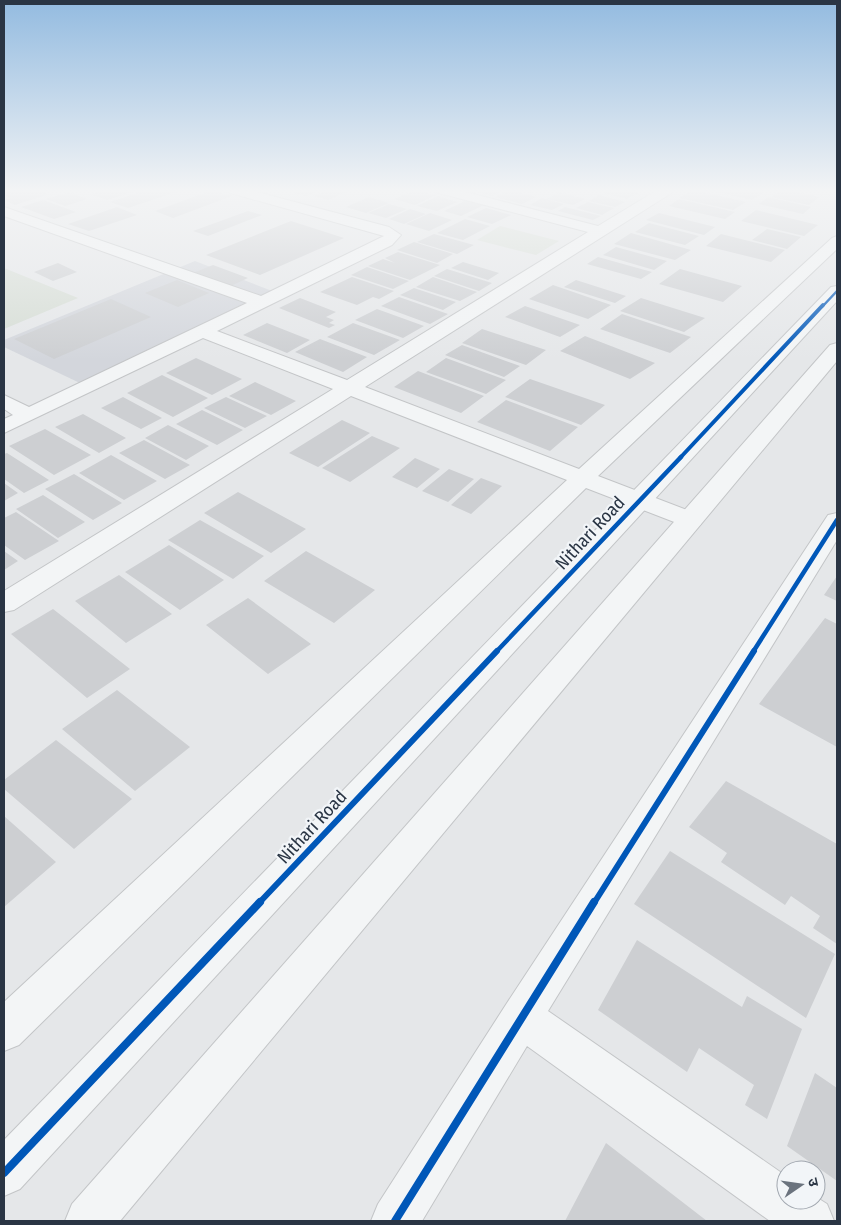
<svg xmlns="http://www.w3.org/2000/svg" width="841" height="1225" font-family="'Fira Sans Condensed','Noto Sans Devanagari',sans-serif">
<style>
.built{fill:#d3d6dc}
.green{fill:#d6ddd5}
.building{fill:#cdcfd2}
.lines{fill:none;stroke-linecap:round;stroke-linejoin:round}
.minor-casing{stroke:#c3c5c7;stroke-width:2}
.tertiary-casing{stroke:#c3c5c7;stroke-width:2}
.minor{fill:#f3f5f6;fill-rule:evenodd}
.tertiary{fill:#f3f5f6;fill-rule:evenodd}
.cycleway-far4-casing{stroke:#f2f5f8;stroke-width:4.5}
.cycleway-far3-casing{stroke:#f2f5f8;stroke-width:6}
.cycleway-far2-casing{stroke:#f2f5f8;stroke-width:8}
.cycleway-far1-casing{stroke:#f2f5f8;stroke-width:9}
.cycleway-casing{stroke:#f2f5f8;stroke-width:11}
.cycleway-far4{stroke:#0057b8;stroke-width:2.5}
.cycleway-far3{stroke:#0057b8;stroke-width:4}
.cycleway-far2{stroke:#0057b8;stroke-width:4.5}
.cycleway-far1{stroke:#0057b8;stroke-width:6}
.cycleway{stroke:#0057b8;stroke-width:8}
.labels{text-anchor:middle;stroke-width:4.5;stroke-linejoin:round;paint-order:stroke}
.near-street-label{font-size:18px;fill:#2a3544;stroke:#f2f5f8}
</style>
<rect width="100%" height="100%" fill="#e5e7e9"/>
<path class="built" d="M195 261 272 291 82 384 4 347V340Z"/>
<path class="green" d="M500 226 559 241 536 255 477 240Z
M4 268 78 298 4 329Z"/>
<path class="building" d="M4 189H38L37 190 49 194 15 205 4 200 11 198 4 195Z
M106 189H141L107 200 90 194Z
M149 189H171L179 191 128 208 110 202Z
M305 189H324L306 196 294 193Z
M331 189 346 192 328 200 314 196Z
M465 189H508L492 196Z
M516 189H540L531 193Z
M611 189H618L638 193 627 199 603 193Z
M704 189H756L765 191 752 200Z
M782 189 819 197 809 205 771 197Z
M213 190 232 196 173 218 155 211Z
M415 190 436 195 415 205 394 199Z
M509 190 536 197 522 204 495 197Z
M693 190 746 202 733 210 679 198Z
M69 192 87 199 65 206 46 199Z
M559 192 585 199 573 205 547 199Z
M599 195 625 202 615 207 589 201Z
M438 196 457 202 437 211 417 206Z
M369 197 389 203 366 213 346 207Z
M768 197 811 207 803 214 759 204Z
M542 198 564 204 552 210 530 205Z
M469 199 486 204 461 216 444 211Z
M679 199 735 212 725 219 669 206Z
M43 200 76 212 54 219 21 207Z
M588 202 614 208 602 215 576 208Z
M389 204 407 209 386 218 368 213Z
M117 207 137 215 89 231 68 224Z
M565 207 601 216 593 220 558 211Z
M486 208 511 215 492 224 467 217Z
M410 209 426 214 404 224 389 219Z
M756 210 818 225 804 236 741 221Z
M248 211 262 215 208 236 193 231Z
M430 213 452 220 429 231 406 224Z
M659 213 715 227 704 235 646 220Z
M465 219 490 226 463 240 437 233Z
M291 221 344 238 260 275 206 255Z
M649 223 699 236 685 245 635 232Z
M767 229 801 237 787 249 752 240Z
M631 233 691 250 675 260 614 244Z
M434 234 474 245 457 254 417 242Z
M721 234 785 250 771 262 706 246Z
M414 242 453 254 437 263 397 250Z
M616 247 667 261 654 270 603 255Z
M398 252 440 265 410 280 368 266 383 259 395 263 385 258Z
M598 257 652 272 641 279 587 264Z
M463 262 499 273 488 280 451 268Z
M58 263 77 272 53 281 34 272Z
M213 265 248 278 224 289 188 275Z
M367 267 409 281 393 289 351 275Z
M447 269 492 283 479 291 434 276Z
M680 269 742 286 723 302 659 284Z
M352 277 394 291 379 299 373 297 357 305 320 292Z
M433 277 477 292 460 301 416 287Z
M177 280 209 293 178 307 145 293Z
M576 280 626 296 615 303 564 287Z
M553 285 611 305 588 319 529 299Z
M414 288 456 302 443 310 400 295Z
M399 297 448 314 430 324 381 306Z
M300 298 336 312 326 317 334 320 329 323 335 325 329 328 279 308Z
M641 298 705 318 684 332 620 311Z
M111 299 151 317 54 359 14 339Z
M525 306 580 325 560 337 505 317Z
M377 309 424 326 403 338 355 320Z
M622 314 691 337 670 353 600 329Z
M267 323 310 340 287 353 243 335Z
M353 323 400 340 374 355 327 337Z
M482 329 546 350 526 365 462 343Z
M585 336 655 363 630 379 560 351Z
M320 339 367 357 343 372 295 352Z
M462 345 520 366 504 377 445 355Z
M196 358 242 379 212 395 166 373Z
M446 358 506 380 486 394 426 372Z
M418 371 484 396 461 413 394 387Z
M162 375 208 398 173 417 127 393Z
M530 379 605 405 581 425 505 397Z
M255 382 296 401 271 415 229 396Z
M123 397 162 418 141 429 101 408Z
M226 397 267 416 245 428 204 408Z
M506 400 578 427 550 451 477 422Z
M202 410 243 430 217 445 176 424Z
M83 414 126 438 99 453 55 427Z
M342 420 370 433 318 467 289 453Z
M168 425 209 446 186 460 145 438Z
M45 429 91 455 54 475 9 446Z
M372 436 400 448 350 482 322 468Z
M144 440 190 465 165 479 119 453Z
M7 453 49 480 24 493 4 479V454Z
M111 455 157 481 124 500 79 473Z
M415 458 440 469 417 488 392 477Z
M449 469 474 479 448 502 422 491Z
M74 474 122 503 93 520 45 489Z
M481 478 502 486 471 514 451 505Z
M4 483 18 493 4 501Z
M238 492 306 529 271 553 204 513Z
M43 495 85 522 58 538 16 509Z
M16 512 59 541 25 560 4 545V518Z
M200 520 264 556 233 579 168 540Z
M169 545 224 580 180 610 125 572Z
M4 551 18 561 4 570Z
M306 551 375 590 334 623 264 581Z
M119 575 172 614 126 643 75 601Z
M837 576V601L824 595Z
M248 598 311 644 268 674 206 625Z
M53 609 130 669 87 698 11 634Z
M825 618 837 624V747L759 704Z
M117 690 190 747 135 791 62 729Z
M56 740 132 799 74 849 4 789V780Z
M726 781 837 844V944L813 928 820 916 791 896 785 905 721 862 727 853 689 827Z
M4 816 56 862 4 907Z
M670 851 835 954 806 1018 634 904Z
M637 940 742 1007 747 996 802 1029 767 1119 745 1105 754 1085 699 1048 687 1072 598 1010Z
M815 1073 837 1088V1181L787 1146Z
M606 1143 707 1221H565Z"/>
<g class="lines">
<g class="minor-casing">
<path id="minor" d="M225 189H246L389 227 401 235 392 245 217 331 347 380 588 232 435 192 433 189H454L598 226 659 189H675L673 192 365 387 579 469 832 238 837 236V249L598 476 700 515 703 520 700 525 691 528 682 525 586 488 19 1045 4 1051V1002L567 480 351 396 14 610 4 612V591L333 389 203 338 4 433V419L13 415 4 409V395L29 407 247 303 4 216V207L261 296 384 236 227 192Z
M837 513V540L548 1011 786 1176V1200H816V1197L827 1204 834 1221H770L527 1046 422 1221H371L378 1204 507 1003 828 515Z"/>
</g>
<g class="tertiary-casing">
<path id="tertiary" d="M837 286V301L20 1189 4 1196V1140L831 287Z
M837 343V361L120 1221H65L72 1204 830 345Z"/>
</g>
<use href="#minor" class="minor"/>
<use href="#tertiary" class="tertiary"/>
<g class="cycleway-far4-casing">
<path id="cycleway-far4" d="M822 307 837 291"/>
</g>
<g class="cycleway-far3-casing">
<path id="cycleway-far3" d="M680 458 823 305"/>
</g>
<g class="cycleway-far2-casing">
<path id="cycleway-far2" d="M496 652 681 457
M753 652 837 520"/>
</g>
<g class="cycleway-far1-casing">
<path id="cycleway-far1" d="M259 903 497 651
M594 903 754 651"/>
</g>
<g class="cycleway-casing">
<path id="cycleway" d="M4 1173 260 902
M395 1221 594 902"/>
</g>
<use href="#cycleway-far4" class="cycleway-far4"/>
<use href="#cycleway-far3" class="cycleway-far3"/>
<use href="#cycleway-far2" class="cycleway-far2"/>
<use href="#cycleway-far1" class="cycleway-far1"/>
<use href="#cycleway" class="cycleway"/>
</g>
<linearGradient id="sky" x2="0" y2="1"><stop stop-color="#93bbe0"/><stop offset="0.53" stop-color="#f3f4f5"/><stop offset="1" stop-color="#f3f4f5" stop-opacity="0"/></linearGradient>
<rect width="841" height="360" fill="url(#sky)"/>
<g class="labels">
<g class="near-street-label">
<text transform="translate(590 533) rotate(-47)" y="6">Nithari Road</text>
<text transform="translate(312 827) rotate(-47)" y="6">Nithari Road</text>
</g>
</g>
<rect width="841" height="1225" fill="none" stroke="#2a3544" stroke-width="10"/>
<g transform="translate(801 1185) rotate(77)"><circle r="24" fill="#f2f5f8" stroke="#a2a8b0"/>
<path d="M0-4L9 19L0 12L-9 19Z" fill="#6b737e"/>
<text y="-8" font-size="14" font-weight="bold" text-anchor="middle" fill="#2a3544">उ</text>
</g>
</svg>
